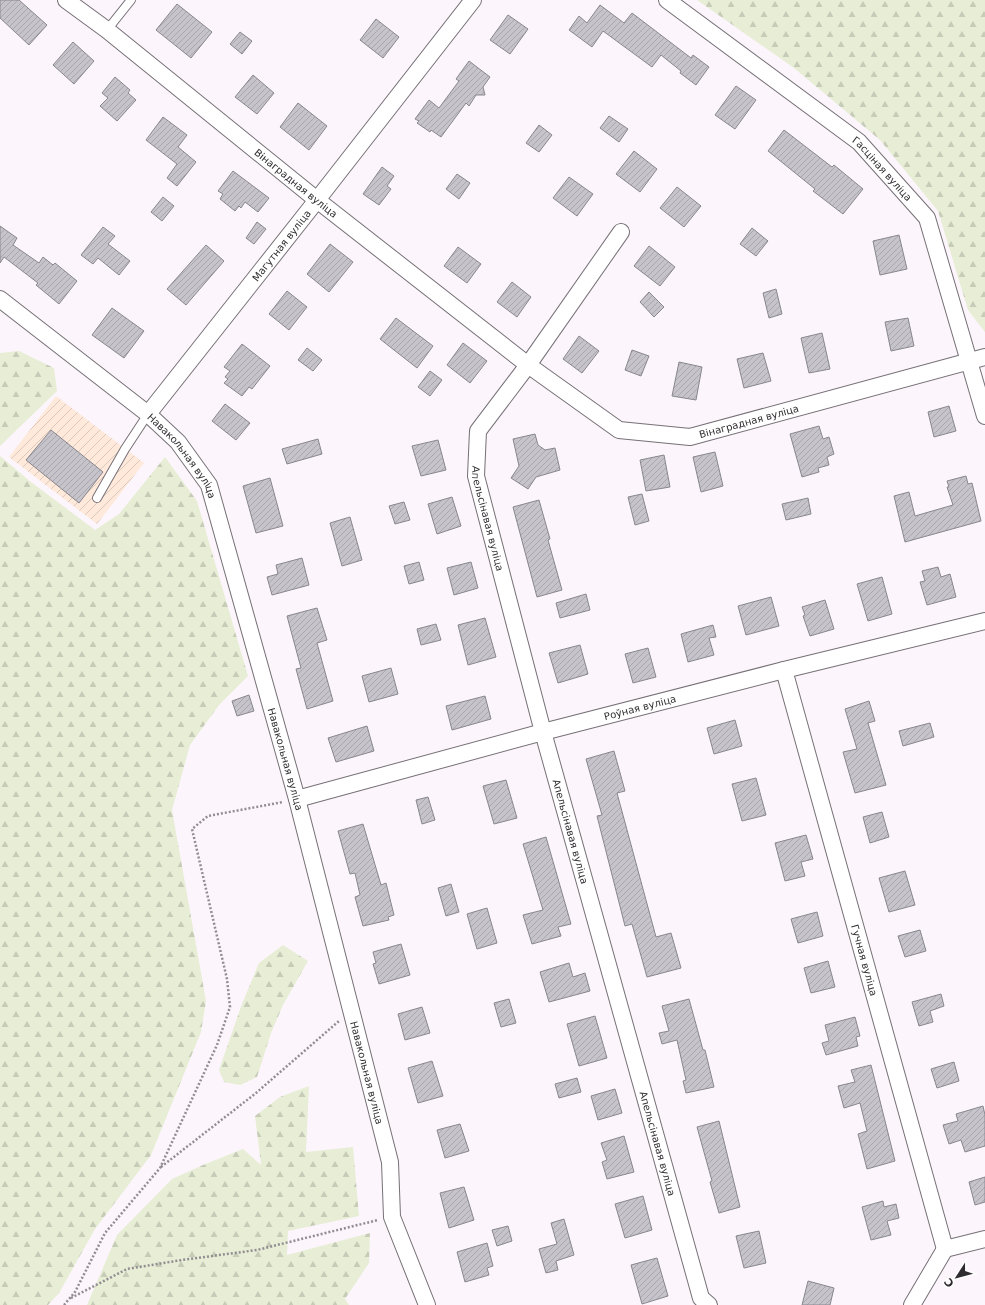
<svg xmlns="http://www.w3.org/2000/svg" width="985" height="1305" font-family="'DejaVu Sans',sans-serif">
<style>
.industrial{fill:url(#industrial-furrows)}
.forest{fill:url(#forest-firs)}
.building{fill:url(#building-hatch);stroke:#88868e}
.lines{fill:none;stroke-linecap:round;stroke-linejoin:round}
.lane-casing{stroke:#767176;stroke-width:10}
.street-casing{stroke:#767176;stroke-width:18}
.path{stroke:#928d92;stroke-width:2.5;stroke-dasharray:2 2;stroke-linecap:butt}
.lane{stroke:#fff;stroke-width:8}
.street{stroke:#fff;stroke-width:16}
.labels{text-anchor:middle;stroke-width:3;stroke-linejoin:round;paint-order:stroke}
.street-label{font-size:10px;fill:#2f2c2f;stroke:#fff}
</style>
<defs>
<pattern id="industrial-furrows" width="10" height="10" patternUnits="userSpaceOnUse"><rect width="10" height="10" fill="#fee9db"/><path d="M-1 1l2-2M0 10L10 0M9 11l2-2" fill="none" stroke="#dac8bc"/></pattern>
<pattern id="forest-firs" width="22" height="20" patternUnits="userSpaceOnUse"><rect width="22" height="20" fill="#e7eed5"/><path d="M5 1l3.5 6h-7zM16 11l3.5 6h-7z" fill="#c6ccb7"/></pattern>
<pattern id="building-hatch" width="6" height="6" patternUnits="userSpaceOnUse"><rect width="6" height="6" fill="#c6c3cb"/><path d="M-1 1l2-2M0 6l6-6M5 7l2-2" fill="none" stroke="#aaa8af"/></pattern>
</defs>
<rect width="100%" height="100%" fill="#fcf5fc"/>
<path class="industrial" d="M56 396 144 463 97 524 9 457Z"/>
<path class="forest" d="M697 0H985V332L968 310 938 211 880 140 794 68Z
M19 351 54 368 57 391 0 446V353Z
M0 456 31 482 95 530 119 514 165 457 197 501 248 676 219 705 190 745 172 810 206 1001 201 1032 151 1155 95 1229 59 1293 48 1305H0Z
M283 945 308 961 283 1005 271 1033 257 1077 240 1085 224 1082 219 1070 242 1004 259 963Z
M309 1086 306 1152 353 1147 359 1216 288 1231 287 1255 370 1233 369 1263 345 1299 349 1305H87L117 1235 172 1179 203 1165 243 1149 261 1165 255 1116 280 1097Z"/>
<path class="building" d="M0 0H19L47 25 29 45 0 18Z
M177 4 212 32 191 58 156 30Z
M600 5 624 23 632 13 691 58 693 55 709 67 696 85 680 73 681 71 661 55 652 67 603 31 592 47 569 30 579 16 587 23Z
M508 15 528 29 510 54 490 40Z
M376 19 399 37 383 58 360 40Z
M240 32 252 41 242 54 230 44Z
M73 42 94 61 74 84 53 65Z
M469 61 490 77 483 87 485 95H476L469 106 466 103 441 137 431 130 430 132 417 123 419 121 415 119 429 100 439 108 459 81 456 79Z
M253 75 274 93 257 114 235 97Z
M115 77 130 90 128 93 136 100 117 121 100 106 108 98 102 93Z
M736 86 756 100 735 129 715 115Z
M298 103 327 126 309 150 280 127Z
M609 116 628 129 619 142 600 128Z
M163 117 187 135 178 147 196 162 177 186 167 178 177 164 146 140Z
M539 125 552 135 539 152 526 143Z
M784 130 832 167 834 165 863 189 843 214 813 191 815 189 768 151Z
M634 151 657 169 640 192 616 174Z
M382 167 394 176 387 186 391 189 379 205 363 194Z
M233 171 269 198 258 212 245 202 241 208 239 206 235 211 220 199 223 194 218 191Z
M457 174 470 183 459 199 446 189Z
M569 177 593 194 577 216 553 198Z
M677 187 701 206 684 227 660 208Z
M163 197 174 206 162 221 151 212Z
M257 222 266 229 254 244 246 238Z
M0 226 17 238 13 245 39 263 43 257 53 265 55 263 77 281 59 304 36 285 38 283 4 257 0 263Z
M103 227 115 236 108 244 130 261 119 275 98 258 93 264 81 255Z
M752 228 768 241 756 256 740 244Z
M899 235 907 269 880 275 873 241Z
M330 244 353 262 329 292 307 274Z
M206 245 224 261 186 305 167 289Z
M649 246 675 267 660 286 634 266Z
M458 247 481 264 467 283 444 266Z
M512 282 531 297 517 317 497 302Z
M776 289 782 314 769 318 763 293Z
M287 291 307 307 289 330 269 314Z
M649 292 664 307 654 317 640 302Z
M112 308 144 331 124 358 92 335Z
M396 318 433 346 417 368 380 339Z
M908 318 914 346 891 351 885 322Z
M822 333 830 369 809 373 801 338Z
M579 336 599 351 582 373 563 359Z
M463 343 487 361 470 383 447 365Z
M242 344 270 366 252 389 249 387 242 396 224 383 228 379 225 377 230 371 224 367Z
M307 348 322 360 313 371 298 360Z
M632 350 649 356 641 376 625 370Z
M763 353 771 381 744 388 737 359Z
M679 362 702 367 696 400 672 396Z
M430 371 442 380 430 396 418 387Z
M225 404 250 423 236 440 212 421Z
M949 406 956 431 934 437 928 412Z
M819 426 823 439 829 437 834 454 827 457 829 465 818 468 819 472 802 477 790 434Z
M51 430 103 472 79 503 26 460Z
M535 434 538 445 545 450 555 448 560 470 536 477 528 489 511 478 519 466 513 439Z
M318 439 322 454 287 464 282 449Z
M438 440 446 470 421 476 412 446Z
M715 452 723 486 701 492 693 457Z
M664 455 670 487 646 491 640 460Z
M966 476 968 484 972 483 981 521 905 542 894 496 909 492 915 516 953 505 947 487H949L947 481Z
M270 478 283 526 256 533 243 486Z
M642 494 649 521 635 525 628 497Z
M452 497 461 526 437 534 428 504Z
M808 498 811 514 786 520 782 504Z
M539 500 550 539 548 540 562 590 537 597 513 507Z
M404 502 410 520 395 524 389 506Z
M350 517 362 560 342 566 330 523Z
M302 558 309 585 272 595 267 577 278 574 276 565Z
M419 562 424 580 409 584 404 566Z
M471 562 478 588 454 595 447 568Z
M938 567 941 577 950 574 956 597 927 605 920 582 925 581 922 571Z
M882 577 892 614 868 621 857 584Z
M586 594 590 610 560 618 556 603Z
M771 597 779 626 746 635 738 606Z
M825 600 834 629 810 636 803 616 805 615 802 607Z
M317 608 327 640 317 643 333 701 307 709 296 669 301 668 287 616Z
M485 618 496 657 468 665 458 625Z
M436 624 441 640 421 645 417 629Z
M713 625 716 637 709 638 714 655 688 662 681 634Z
M580 645 588 674 558 683 549 653Z
M648 648 656 677 633 683 625 654Z
M391 668 398 694 369 702 362 676Z
M249 695 254 711 237 716 232 701Z
M485 696 491 719 452 730 446 706Z
M869 701 875 721 868 723 886 785 855 793 843 752 857 749 845 709Z
M735 720 742 746 714 754 707 728Z
M930 723 934 737 903 746 899 731Z
M367 726 374 751 336 762 328 738Z
M614 751 625 791 617 793 656 937 671 933 681 968 647 977 632 924 625 926 597 816 602 815 586 759Z
M756 778 766 815 742 821 732 784Z
M506 780 517 818 494 824 483 786Z
M428 797 435 820 422 824 416 800Z
M882 812 889 837 870 843 863 817Z
M363 824 381 885 386 883 394 915 388 917 389 920 363 926 355 897 360 895 355 873 350 874 338 831Z
M806 835 813 859 801 862 805 876 785 881 775 843Z
M546 837 571 924 558 927 561 936 532 944 523 915 543 910 523 844Z
M905 871 915 905 889 912 879 878Z
M451 884 459 912 446 916 438 888Z
M487 908 497 943 477 949 467 914Z
M817 912 823 936 798 943 791 919Z
M920 930 926 951 905 957 898 936Z
M401 944 410 975 379 984 373 964 376 963 373 952Z
M828 961 835 987 811 993 804 968Z
M569 963 573 977 585 973 590 991 549 1002 540 972Z
M941 994 944 1006 930 1011 933 1022 919 1026 912 1002Z
M509 999 516 1023 501 1027 494 1003Z
M689 999 703 1050H705L714 1087 686 1093 683 1081 686 1080 677 1040 662 1044 659 1033 669 1031 662 1006Z
M422 1007 430 1033 405 1040 398 1014Z
M595 1016 607 1058 579 1066 567 1024Z
M855 1017 860 1036 856 1037 858 1046 826 1055 822 1043 829 1041 825 1025Z
M432 1061 443 1096 418 1103 408 1068Z
M954 1062 959 1081 937 1088 931 1069Z
M871 1065 895 1161 867 1169 858 1134 867 1131 860 1103 844 1108 838 1086 855 1082 851 1070Z
M577 1078 581 1092 559 1098 555 1084Z
M615 1089 622 1113 598 1120 591 1096Z
M983 1106 985 1115V1146L965 1152 961 1140 949 1144 943 1125 958 1121 956 1114Z
M719 1121 740 1207 719 1213 710 1182 712 1181 697 1127Z
M460 1124 469 1151 445 1158 437 1130Z
M624 1136 634 1172 607 1179 602 1162 607 1160 601 1143Z
M985 1177V1202L975 1205 969 1182Z
M464 1187 474 1220 449 1228 440 1193Z
M643 1196 652 1230 625 1238 615 1204Z
M883 1201 884 1207 896 1204 899 1218 887 1221 891 1235 871 1240 862 1207Z
M564 1219 574 1255 556 1261 558 1270 546 1273 539 1249 557 1244 551 1223Z
M508 1226 512 1241 497 1246 492 1230Z
M759 1231 766 1263 744 1268 736 1236Z
M487 1243 493 1266 487 1268 489 1275 465 1282 457 1252Z
M657 1258 668 1296 642 1304 631 1265Z
M808 1281 834 1288 830 1305H802Z"/>
<g class="lines">
<g class="lane-casing">
<path id="lane" d="M107 30 131 0
M97 498 125 449 148 414"/>
</g>
<g class="street-casing">
<g id="street">
<path id="s1" d="M66 0 107 30 317 200 528 365 619 430 690 437 985 357"/>
<path id="s2" d="M667 0 859 142 927 218 985 416"/>
<path id="s3" d="M621 232 528 365 478 431 476 476 543 732 701 1298 709 1305"/>
<path id="s4" d="M0 299 148 414 178 442 209 485 297 799 390 1162 392 1217 427 1305"/>
<path id="s5" d="M148 414 317 200 473 0"/>
<path id="s6" d="M784 670 945 1249"/>
<path id="s7" d="M297 799 543 732 784 670 985 621"/>
<path d="M912 1305 945 1249 985 1239"/>
</g>
</g>
<path class="path" d="M161 1167 256 1093 339 1021
M71 1298 127 1269 182 1260 257 1250 378 1220
M64 1305 75 1292 105 1233 160 1168 217 1045 230 1007 227 979 192 829 208 816 283 802"/>
<use href="#lane" class="lane"/>
<use href="#street" class="street"/>
</g>
<g class="labels">
<g class="street-label">
<text dy="4" stroke="none"><textPath href="#s2" startOffset="274">Гасціная вуліца</textPath></text>
<text dy="4" stroke="none"><textPath href="#s1" startOffset="294">Вінаградная вуліца</textPath></text>
<text dy="4" stroke="none"><textPath href="#s5" startOffset="215">Магутная вуліца</textPath></text>
<text dy="4" stroke="none"><textPath href="#s1" startOffset="833">Вінаградная вуліца</textPath></text>
<text dy="4" stroke="none"><textPath href="#s4" startOffset="242">Навакольная вуліца</textPath></text>
<text dy="4" stroke="none"><textPath href="#s3" startOffset="334">Апельсінавая вуліца</textPath></text>
<text dy="4" stroke="none"><textPath href="#s7" startOffset="355">Роўная вуліца</textPath></text>
<text dy="4" stroke="none"><textPath href="#s4" startOffset="566">Навакольная вуліца</textPath></text>
<text dy="4" stroke="none"><textPath href="#s3" startOffset="658">Апельсінавая вуліца</textPath></text>
<text dy="4" stroke="none"><textPath href="#s6" startOffset="301">Гучная вуліца</textPath></text>
<text dy="4" stroke="none"><textPath href="#s4" startOffset="890">Навакольная вуліца</textPath></text>
<text dy="4" stroke="none"><textPath href="#s3" startOffset="982">Апельсінавая вуліца</textPath></text>
</g>
</g>
<g transform="translate(957 1277) rotate(234)" stroke="#ffffff" stroke-width="3" paint-order="stroke">
<path d="M0-3L7 15L0 10L-7 15Z" fill="#2f2c2f"/>
<text y="-6" font-size="11" font-weight="bold" text-anchor="middle" fill="#2f2c2f">С</text>
</g>
</svg>
